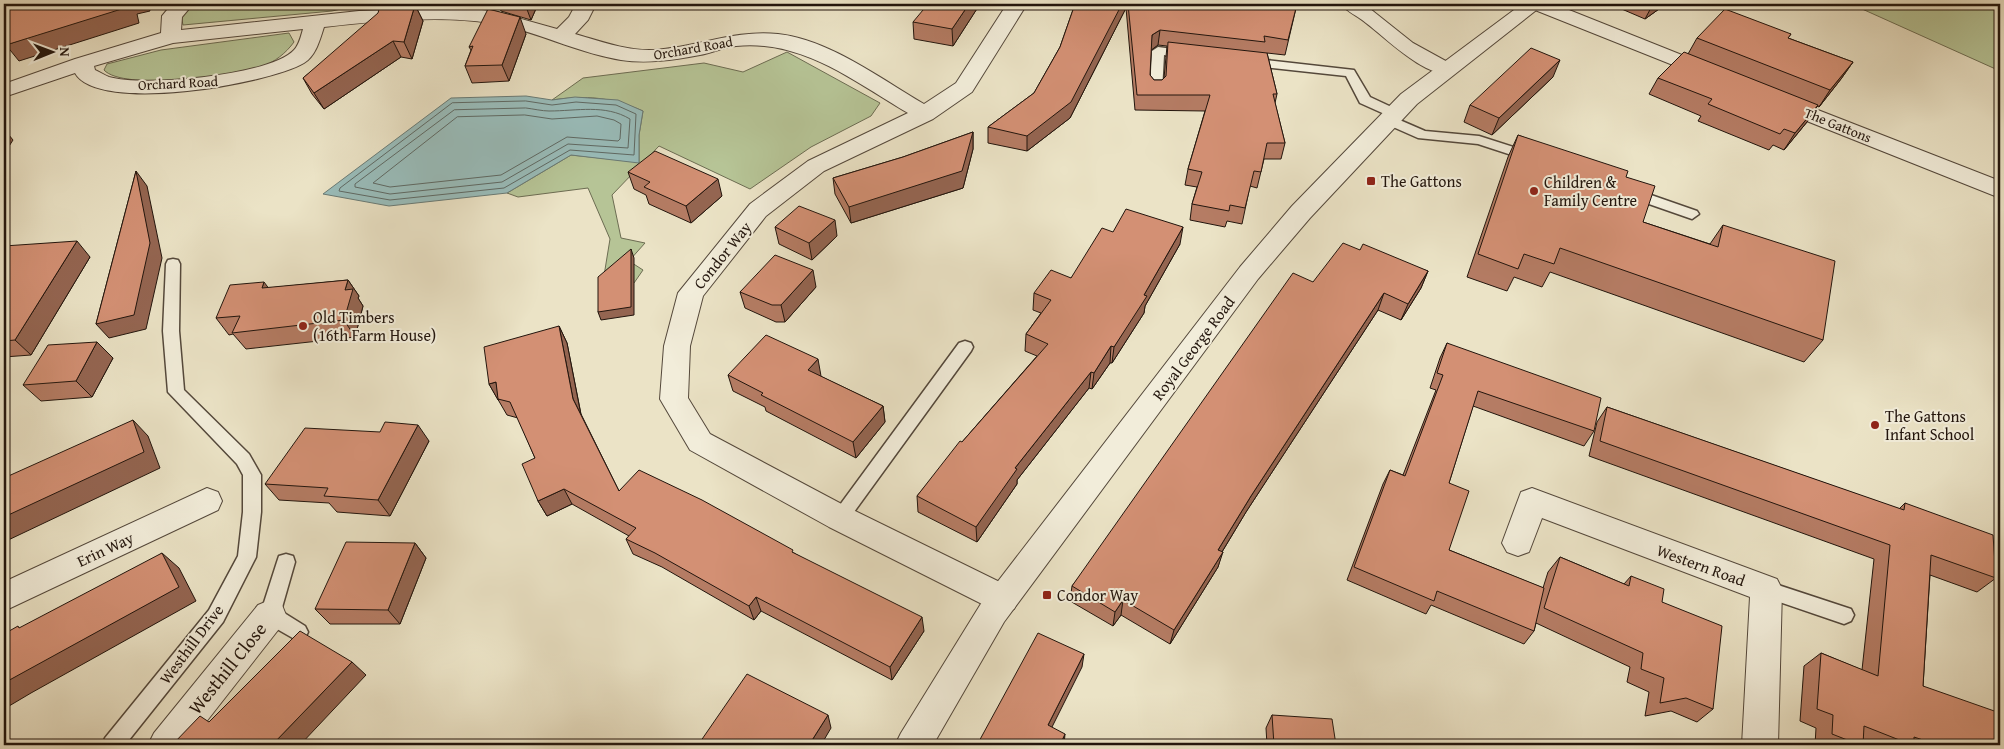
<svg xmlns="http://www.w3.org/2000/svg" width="2004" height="749" font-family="'Gentium Book Plus',serif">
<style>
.green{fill:#b6c496;stroke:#6c6c52}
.water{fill:#99bdbb;stroke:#697a75}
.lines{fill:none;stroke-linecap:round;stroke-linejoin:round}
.shore{stroke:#5e6964;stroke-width:1}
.service-casing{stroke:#54483b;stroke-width:3}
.minor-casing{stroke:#54483b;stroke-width:2}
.tertiary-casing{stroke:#54483b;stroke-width:2}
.service{fill:#f2edda;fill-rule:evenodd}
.minor{fill:#f2edda;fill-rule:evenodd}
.tertiary{fill:#f2edda;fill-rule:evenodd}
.wall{fill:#b57c64;stroke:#22150d;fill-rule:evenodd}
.shaded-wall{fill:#946551;stroke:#22150d}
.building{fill:#d39074;stroke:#22150d}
.poi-dot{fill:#8f2418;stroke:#f2edda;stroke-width:2}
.labels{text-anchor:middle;stroke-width:4;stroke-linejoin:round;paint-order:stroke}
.far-street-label{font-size:14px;fill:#22150d;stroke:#f2edda}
.poi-label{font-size:16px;fill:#22150d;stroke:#f2edda;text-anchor:start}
.street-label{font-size:16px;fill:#22150d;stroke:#f2edda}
.near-street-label{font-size:19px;fill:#22150d;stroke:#f2edda}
</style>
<rect width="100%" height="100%" fill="#ebe3c6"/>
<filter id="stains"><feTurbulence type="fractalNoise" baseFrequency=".004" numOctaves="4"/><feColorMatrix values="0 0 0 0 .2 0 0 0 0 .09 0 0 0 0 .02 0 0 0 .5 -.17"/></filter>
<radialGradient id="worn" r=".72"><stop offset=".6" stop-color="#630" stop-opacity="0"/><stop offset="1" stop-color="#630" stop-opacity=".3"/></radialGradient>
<path class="green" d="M191 4H347L341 9 332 11 183 25 181 15Z
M1851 4H2000V71Z
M289 33 294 42C286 53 275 62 261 67 234 76 123 91 104 70L107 64 161 50Z
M787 52 880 103 871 116 811 147 750 189 659 146 612 195 621 238 645 243 629 261 643 270 634 283 602 288 610 239 588 188 518 197 507 193 571 155 639 162V135L643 111C610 97 587 95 552 100L583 78 704 63 743 72Z"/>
<path class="water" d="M526 96 552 100 575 97 618 100 643 111 639 135V163L571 155 507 193 389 206 323 194 451 98Z"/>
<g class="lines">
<path class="shore" d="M526 101 552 105 576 102 616 105 636 114 634 155 570 150 504 188 390 200 339 191 340 188 452 103Z
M526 108C534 109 542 111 549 111 577 111 605 104 630 119L628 148 568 144 502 182 390 194 355 187V184L454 110Z
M525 115 552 119 597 116 614 120 621 124 620 139 618 141 567 137 501 175 390 187 373 183 457 117Z"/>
<g class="service-casing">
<path id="service" d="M1158 47 1188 51 1194 55 1188 59 1164 55 1162 91 1156 95 1150 91 1152 51Z
M1249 58 1354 70 1370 97 1400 111 1402 114 1395 118 1425 131 1479 136 1535 154 1537 157 1530 161 1478 144 1418 138 1384 123 1382 120 1389 116 1360 103 1346 76 1245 65 1243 62Z
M1631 188 1697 211 1699 214 1692 219 1626 196 1624 193 1626 190Z
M173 259 178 260 180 264 179 331 184 390 249 454 261 475V512L256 557 223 622 125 745H102L105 738 209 610 238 556 243 512V475L237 464 168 392 163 331 166 264 168 260Z
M965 341 971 343 973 347 971 351 846 523 840 526 834 523 831 518 834 513 959 343Z
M286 554 293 556 295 562 281 611 305 626 308 632 305 638 298 641 263 621 260 615 277 562 279 556Z
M1766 581 1851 609 1854 615 1851 621 1844 624 1759 595 1757 589 1759 583Z"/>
</g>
<g class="minor-casing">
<path id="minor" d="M172 4H193L182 17 181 30 359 11 460 8 493 11 557 29 569 17 576 4H596L588 20 575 34C600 41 624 50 649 50 693 49 733 29 778 34 828 39 881 79 924 104L956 83 1007 4H1027L972 92 933 119 824 171 766 216 703 296 690 346 688 398 710 434 851 509 1014 589 1019 599 1014 609 1003 613 992 609 829 527 690 450 660 399 664 346 678 293 750 204 808 161 908 113C855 82 802 39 736 46 724 47 712 53 700 55 674 60 647 64 621 60 576 53 535 30 490 23 442 15 373 21 324 27 320 39 316 56 304 63 269 84 98 114 75 73L4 97V84L75 59 161 33 162 16ZM303 29C301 36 299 45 294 50 270 76 142 87 109 77 104 75 100 72 95 70L94 66 173 43Z
M1341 4H1364L1413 43 1453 65 1457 69 1453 73C1427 80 1386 38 1366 23 1358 16 1347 12 1341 4Z
M1527 4H1554L1717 69 1721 73 1717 77 1710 79 1703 77 1530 8Z
M1777 94 2000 181V198L1769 106 1766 101 1769 96Z
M207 488 218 492 222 501 218 510 4 611V582Z
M1532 488 1777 579 1782 589 1778 745H1742L1750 597 1542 518 1529 552 1518 556 1507 552 1502 543 1521 492Z
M270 600 282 605 286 615 282 625 188 745H148L154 733 258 605Z"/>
</g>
<g class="tertiary-casing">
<path id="tertiary" d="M1522 4H1544L1417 104 1310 218 1258 279 1004 622 933 745H895L901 733 982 602 1240 267 1292 206 1401 94Z"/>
</g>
<use href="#service" class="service"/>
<use href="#minor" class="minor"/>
<use href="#tertiary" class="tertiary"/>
</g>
<path class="wall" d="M391 4H428L427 7H416L423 21 412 59 401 57 324 109 312 94 303 78 392 6Z
M498 4H538L531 20 501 11Z
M980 4 953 46 914 39 913 22Z
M1075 4H1297L1285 55 1267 53 1277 94 1275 103 1285 143 1281 159H1264L1257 188 1250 186 1242 224 1227 221 1225 227 1190 220 1192 204 1197 187 1185 185 1188 169 1205 111 1135 110 1126 8 1070 118 1027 151 988 143V127L1034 93 1060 47ZM1158 45 1167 46 1164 78 1162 80H1154L1150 75 1151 50Z
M1610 4H1666L1645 19Z
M526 34 509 81 472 83 465 66 471 50 469 47Z
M1791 34 1788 38 1853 62 1841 79 1819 107 1817 106 1807 122 1784 150 1773 145 1769 150 1698 121 1701 116 1649 94 1658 78 1688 54 1697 38Z
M1553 77 1492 135 1464 122 1470 105Z
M973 132V149L963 188 851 223 835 194 833 178 903 157Z
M1518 135 1626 177 1643 222 1710 244 1723 225 1823 340 1804 362 1550 272 1542 287 1514 277 1507 291 1467 277 1508 157Z
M628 172 722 196 691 223 649 204 646 195 634 189Z
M775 227 837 236 812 260 779 244Z
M1113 232 1180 244 1145 306 1144 313 1112 363H1110L1092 389 1089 388 1017 480V484L977 542 918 512 917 496 962 442 1037 356 1025 351 1026 334 1041 313 1033 310 1034 293 1071 278Z
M4 246 90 257 31 355 4 357Z
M1360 250 1428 271 1421 288 1401 320 1378 310 1246 512 1222 552 1218 567 1170 644 1121 615 1113 626 1070 601 1072 586 1313 282Z
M348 280 359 296 358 298 363 306 355 337 246 349 233 334 229 335 216 318 269 288Z
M816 287 785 322H776L745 308 740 292Z
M559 326 567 343 581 414 619 491 794 553 924 631 892 680 761 611 754 620 662 567 633 554 626 539 629 536 572 504 547 516 538 501 535 458 518 418 507 415 489 384Z
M97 342 113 358 92 397 41 401 23 385Z
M1447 343 1594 431 1584 446 1473 406 1449 483V550L1543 588 1548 572 1560 557 1624 584 1631 576 1662 602 1713 709 1697 722 1671 711 1645 716 1649 692 1627 682 1630 667 1536 623 1534 631 1524 644 1431 605 1426 614 1347 580 1383 484 1390 470 1403 475 1436 390 1430 388 1440 358Z
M728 375 821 376H820L883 406 885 422 856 458 766 411 765 407 733 391Z
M1607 407 1899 509 1905 503 1996 578 1977 592 1930 575 1923 686 2000 745H1815L1816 728 1800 721 1804 666 1821 653 1862 670 1874 559 1589 456 1597 422Z
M429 441 390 516 337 512 329 503 279 500 265 484Z
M415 543 426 558 400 624H330L315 609Z
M1272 715 1336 745H1267L1266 728Z"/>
<path class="shaded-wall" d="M127 4H148L150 11 137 14 139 23 19 61 6 45Z
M525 4H538L531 20Z
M969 4H980L953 46 952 29Z
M1122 4H1126V8L1070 118 1027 151V136Z
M1653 4H1666L1645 19Z
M415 5 423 21 412 59 404 42Z
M520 17 526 34 509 81 502 65Z
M1160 30 1158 45 1150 51 1152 35Z
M393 41 401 57 324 109 314 93Z
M1560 60 1553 77 1492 135 1499 118Z
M1853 62 1841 79 1819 107 1830 90Z
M1818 105 1807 122 1784 150 1795 133Z
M4 129 13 140 4 154Z
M973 132V149L963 188 851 223 849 207Z
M136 171 147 186 162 258 146 329 109 338 96 324Z
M718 179 722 196 691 223 686 206Z
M835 220 837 236 812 260 809 243Z
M1183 227 1180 244 1145 306 1144 313 1112 363 1114 347Z
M77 241 90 257 31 355 15 340Z
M631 249 634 258V315L601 320 598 312Z
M813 270 816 287 785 322 781 305Z
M1428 271 1421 288 1401 320 1408 304Z
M348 280 359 296 358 298 363 306 355 337 344 320 345 290Z
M264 282 276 298 262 288Z
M1384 293 1378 310 1246 512 1214 565 1218 550 1251 496Z
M559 326 567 343 581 415 573 399Z
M97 342 113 358 92 397 76 381Z
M1111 346 1110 363 1092 389 1094 373Z
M818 359 821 376 811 386 808 370Z
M1091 372 1089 388 1017 480V484L977 542 976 527 1015 468Z
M496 382 499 400H498L489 384Z
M883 406 885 422 856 458 853 442Z
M133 420 148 436 160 468 4 542V517Z
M418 425 429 441 390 516 378 500Z
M564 489 572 504 547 516 538 501Z
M415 543 426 558 400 624 388 610Z
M1223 552 1218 567 1170 644 1174 630Z
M162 553 179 568 196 601 31 693 4 709V683Z
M756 597 761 611 754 620 749 606Z
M1123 600 1121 615 1113 626 1115 612Z
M922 617 924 631 892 680 890 667Z
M1084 654 1082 667 1047 737 1048 725Z
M352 662 366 675 300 745H272Z
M828 715 831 728 821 745H809Z
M1065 734 1064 745H1060Z"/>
<path class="building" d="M4 4H127L128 7 6 45 4 41Z
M928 4H969L952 29 913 22Z
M1075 4H1122L1071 102 1027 136 988 127 1034 93 1060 47Z
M1128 4H1297L1288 40 1264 36 1265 42 1160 30 1152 35 1150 75 1154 80H1162L1166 76 1168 42 1267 53 1277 94H1273L1285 143H1267L1261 172 1254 171 1245 208 1230 205 1229 211 1192 204 1202 172 1188 169 1210 95H1137Z
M415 5 404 42 393 41 314 93 303 78 378 13 380 6Z
M488 9 520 17 502 65 465 66 473 46 469 47Z
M1725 9 1791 34 1788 38 1853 62 1830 90 1697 38Z
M1531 48 1560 60 1499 118 1470 105Z
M1684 52 1818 105 1795 133 1784 129 1780 134 1708 104 1712 99 1658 78Z
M973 132 962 171 849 207 833 178 903 157Z
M1518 135 1628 171 1626 177 1655 186 1643 222 1718 247 1723 225 1835 261 1823 340 1560 248 1554 264 1524 254 1518 269 1478 254Z
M655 151 718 179 686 206 644 187 650 182 628 172Z
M136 171 150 243 134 315 96 324Z
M799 206 835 220 809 243 775 227Z
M1126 209 1183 227 1144 295 1147 296 1114 347 1111 346 1094 373 1091 372 1015 468 1017 469 976 527 917 496 960 441 962 442 1048 344 1026 334 1051 300 1034 293 1051 270 1071 278 1102 228 1113 232Z
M77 241 15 340 4 341V246Z
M1343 243 1360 250 1363 244 1428 271 1408 304 1384 293 1251 496 1218 550 1223 552 1174 630 1123 600 1115 612 1072 586 1293 273 1313 282Z
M631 249V307L598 312V277Z
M775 255 813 270 781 305H772L740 292Z
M348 280 345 290 353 289 344 320 232 333 240 316 216 318 230 285 264 282 262 288Z
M559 326 573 399 619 491 639 470 702 500 793 550 792 552 922 617 890 667 756 597 749 606 655 553 626 539 636 528 564 489 538 501 522 464 535 458 510 402 498 399 496 382 489 384 484 347Z
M766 335 818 359 808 370 883 406 853 442 761 395 763 393 728 375Z
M97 342 76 381 23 385 48 345Z
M1447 343 1601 398 1594 431 1478 391 1449 483 1469 491 1449 550 1544 588 1534 631 1437 591 1434 601 1354 567 1390 470 1405 476 1443 375 1437 373Z
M1607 407 1904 510 1905 503 1993 535 1996 578 1931 555 1923 686 2000 713V745H1938L1914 737V745H1912L1864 726 1863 745H1860L1832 734 1833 715 1817 709 1821 653 1878 676 1890 545 1600 441Z
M133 420 144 452 4 517V478Z
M385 422 418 425 378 500 324 496 328 488 265 484 305 428 380 432Z
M346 542 415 543 388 610 315 609Z
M162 553 179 587 4 683V634L18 626 19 628Z
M1560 557 1629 586 1631 576 1664 589 1662 602 1722 626 1713 709 1686 698 1660 703 1664 678 1641 669 1643 653 1544 608Z
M300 631 352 662 272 745H172L200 716 209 722Z
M1038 633 1084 654 1048 725 1065 734 1060 745H977Z
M747 674 828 715 809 745H698Z
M1272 715 1332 719 1336 745H1274Z"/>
<g class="poi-dot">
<rect x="1366" y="176" width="10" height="10" rx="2.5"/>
<circle cx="1534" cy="191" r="5"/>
<circle cx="303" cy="326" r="5"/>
<circle cx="1875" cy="425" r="5"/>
<rect x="1042" y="590" width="10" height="10" rx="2.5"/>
</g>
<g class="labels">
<g class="far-street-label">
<text transform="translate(693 48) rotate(-10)" y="5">Orchard Road</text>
<text transform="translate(178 83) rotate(-3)" y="5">Orchard Road</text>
<text transform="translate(1838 125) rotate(22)" y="5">The Gattons</text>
</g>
<g class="poi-label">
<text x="1381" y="187">The Gattons</text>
<text x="1544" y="188">Children &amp;<tspan x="1544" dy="18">Family Centre</tspan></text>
<text x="313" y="323">Old Timbers<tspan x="313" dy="18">(16th Farm House)</tspan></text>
<text x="1885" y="422">The Gattons<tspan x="1885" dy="18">Infant School</tspan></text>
<text x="1057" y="601">Condor Way</text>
</g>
<g class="street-label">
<text transform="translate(722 255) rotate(-51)" y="6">Condor Way</text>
<text transform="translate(1193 348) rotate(-53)" y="6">Royal George Road</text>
<text transform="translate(105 549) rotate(-25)" y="6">Erin Way</text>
<text transform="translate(1701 565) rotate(20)" y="6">Western Road</text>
<text transform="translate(191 644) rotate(-53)" y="6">Westhill Drive</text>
</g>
<g class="near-street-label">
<text transform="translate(227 668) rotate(-51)" y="7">Westhill Close</text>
</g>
</g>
<rect width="2004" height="749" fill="none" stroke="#ebe3c6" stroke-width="20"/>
<rect x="5" y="5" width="1994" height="739" fill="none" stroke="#22150d" stroke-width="2.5"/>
<rect x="10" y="10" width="1984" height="729" fill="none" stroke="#22150d"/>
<g transform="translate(52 52) rotate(89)" stroke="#f2edda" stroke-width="4" paint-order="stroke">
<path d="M0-4L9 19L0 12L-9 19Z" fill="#22150d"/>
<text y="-8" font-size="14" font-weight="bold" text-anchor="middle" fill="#22150d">N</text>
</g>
<rect width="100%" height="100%" filter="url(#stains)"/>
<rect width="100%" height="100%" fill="url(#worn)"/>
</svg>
